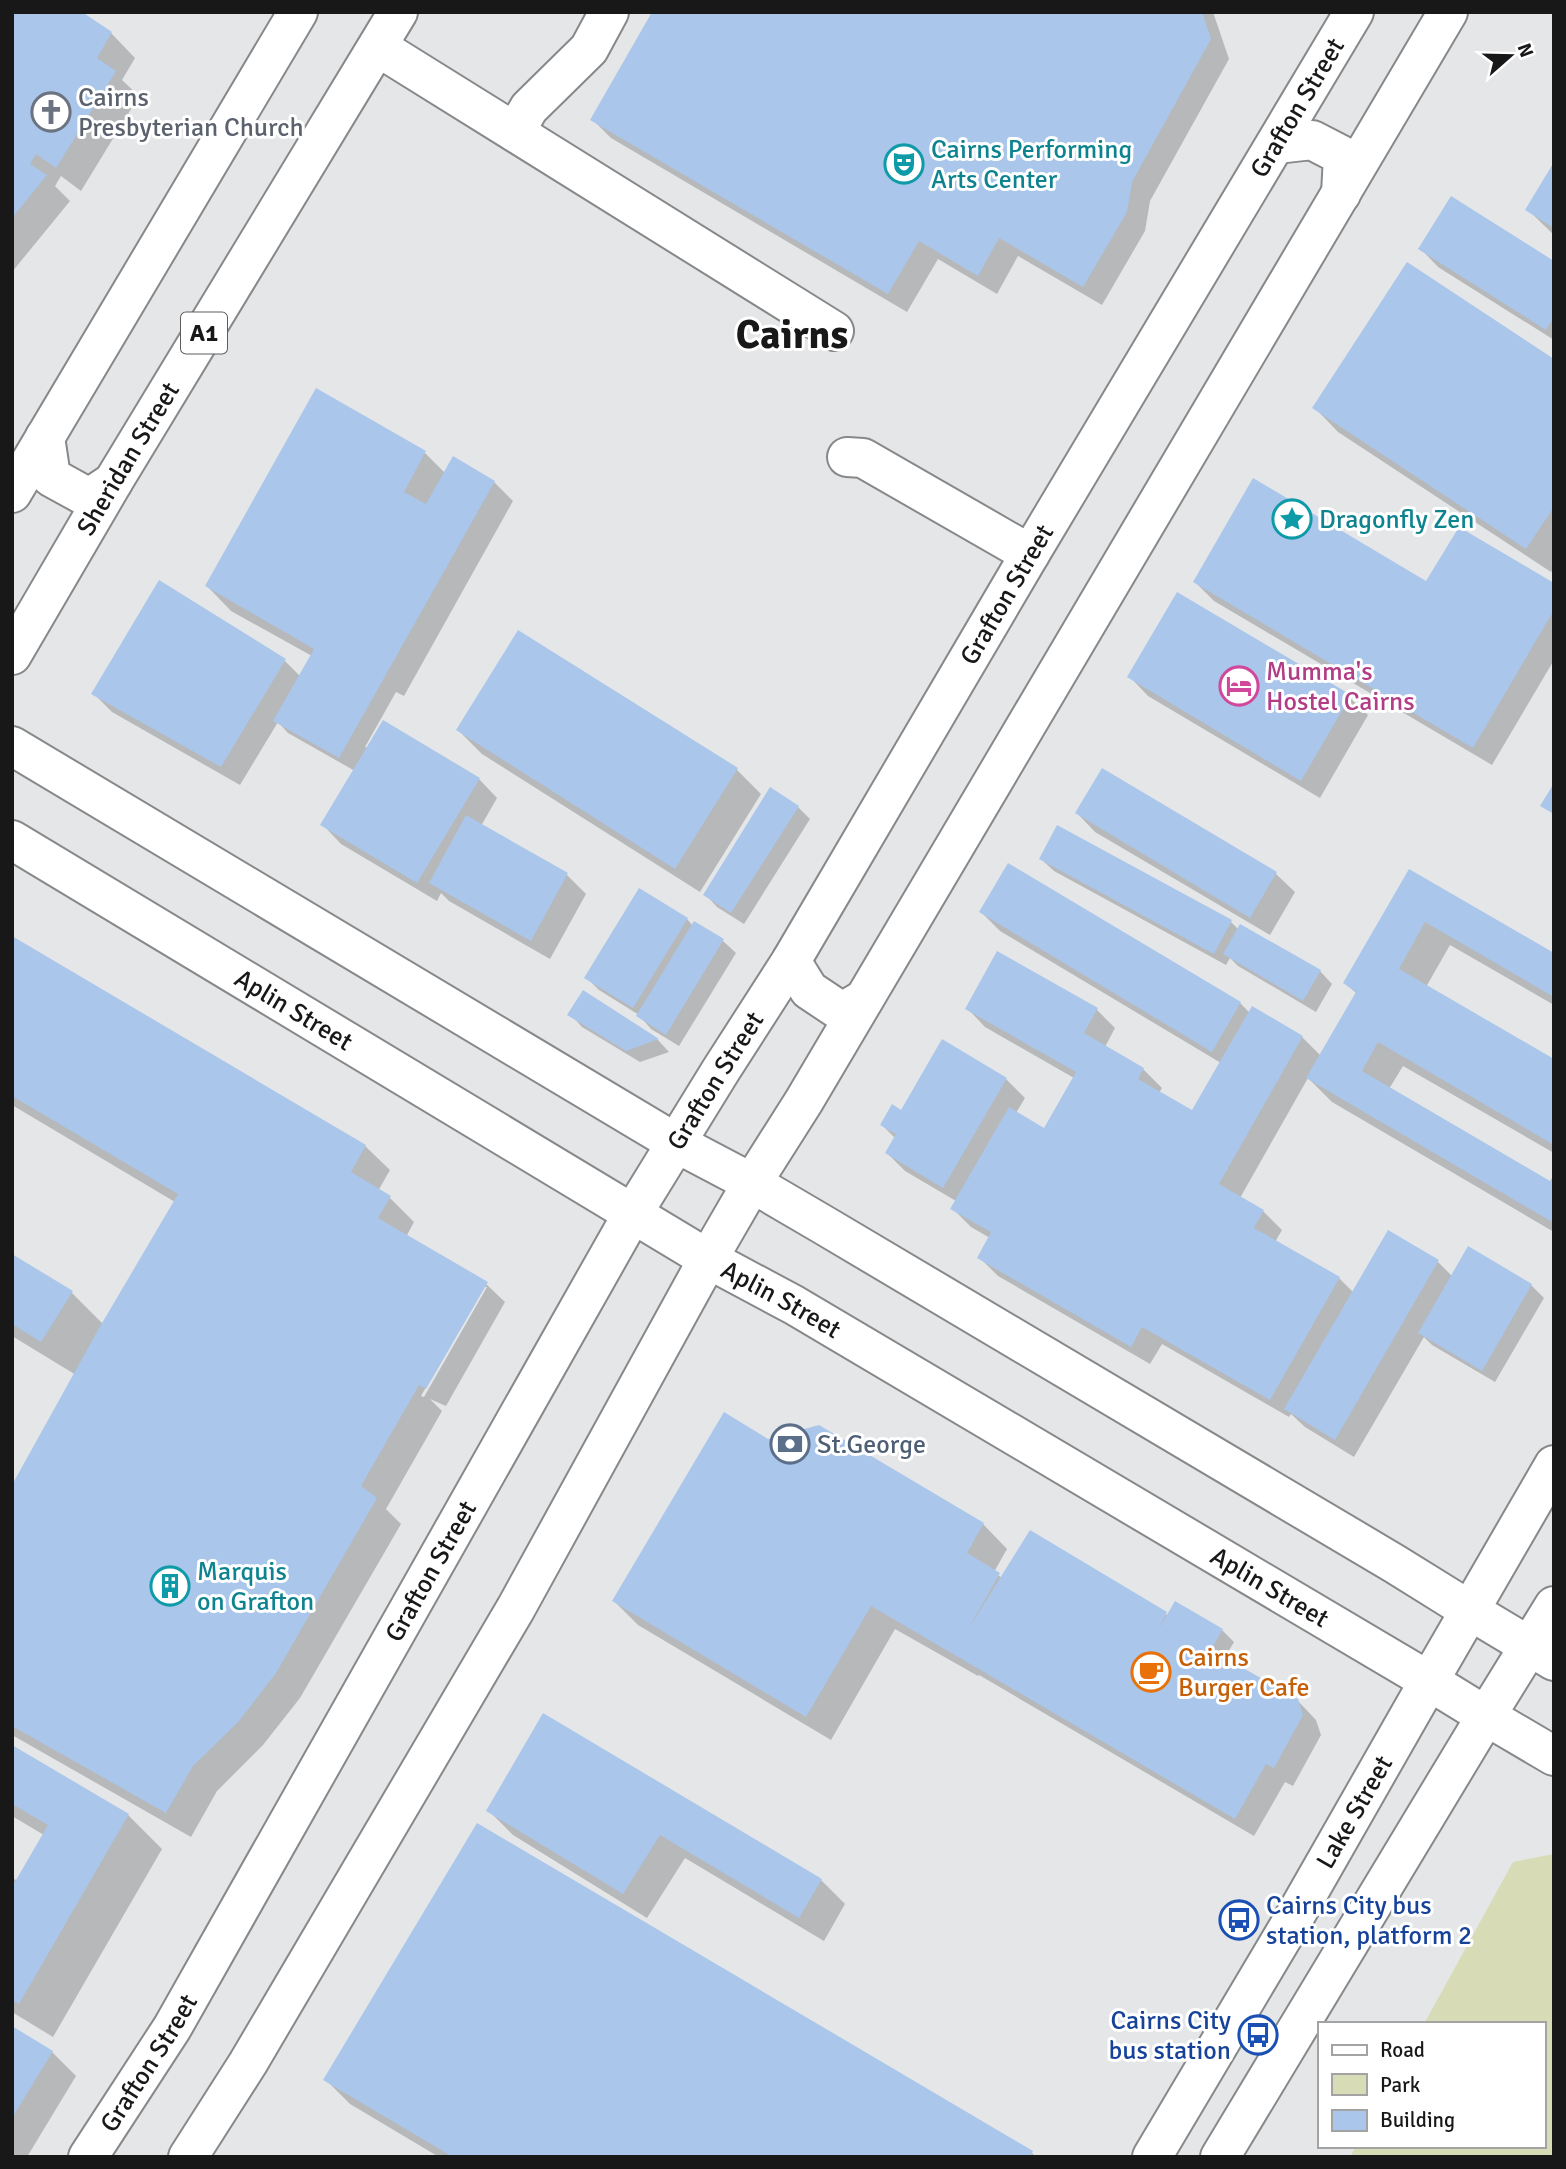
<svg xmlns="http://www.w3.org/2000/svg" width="1566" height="2169" font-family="Signika,sans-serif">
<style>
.green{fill:#d7dcb6}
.shadow{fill:#0003;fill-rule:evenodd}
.building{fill:#aac6eb}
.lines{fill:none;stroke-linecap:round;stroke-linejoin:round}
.minor-casing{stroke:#86888a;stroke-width:42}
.major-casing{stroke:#86888a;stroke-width:42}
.highway-casing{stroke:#86888a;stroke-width:42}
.minor{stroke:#fff;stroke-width:38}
.major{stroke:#fff;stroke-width:38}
.highway{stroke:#fff;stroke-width:38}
.labels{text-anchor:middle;stroke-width:6;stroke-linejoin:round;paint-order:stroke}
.shield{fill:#fff;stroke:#5d5d5e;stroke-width:2}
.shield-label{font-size:24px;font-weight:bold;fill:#181819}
.worship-label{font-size:26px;fill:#5b616d;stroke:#fff;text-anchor:start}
.street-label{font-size:26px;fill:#181819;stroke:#fff}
.culture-label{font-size:26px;fill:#0d838f;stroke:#fff;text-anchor:start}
.hotel-label{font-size:26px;fill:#b23c85;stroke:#fff;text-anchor:start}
.service-label{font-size:26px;fill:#4e5e75;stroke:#fff;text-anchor:start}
.food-label{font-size:26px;fill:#c56008;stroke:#fff;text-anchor:start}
.transit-label{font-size:26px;fill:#164399;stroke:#fff;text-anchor:start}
.town-label{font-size:40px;font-weight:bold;fill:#181819;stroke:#fff}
</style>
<rect width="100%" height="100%" fill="#e5e6e8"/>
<path class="green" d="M1554 1854V2157H1350L1356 2146H1543V2024H1424L1513 1862Z"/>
<path class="shadow" d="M12 12 111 33 135 58 122 80 139 96 81 191 61 176 55 186 70 201 12 272Z
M654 12H1213L1229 59 1150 201 1145 231 1102 305 1018 256 997 294 938 259 907 312 611 138 592 119Z
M1554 165V235L1527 209Z
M1420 248 1554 263V340L1438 267Z
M1554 361V568L1551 572 1338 432 1314 407Z
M425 453 445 473 494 482 513 501 404 696 396 692 365 747 479 779 497 798 481 826 567 875 586 894 550 959 449 901 441 893 437 901 341 844 323 825 355 771 288 733 278 722 240 785 112 712 93 693 285 661 300 676 312 656 231 611 207 586Z
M1195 582 1554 585V660L1492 765 1214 601Z
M1130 677 1349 697 1368 715 1320 798 1148 696Z
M458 730 737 770 761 794 700 892 482 754Z
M798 807 810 819 744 924 717 907 705 894Z
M1077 813 1276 874 1295 892 1270 935 1095 832Z
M1041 859 1231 922 1239 930 1320 971 1332 984 1316 1012 1238 966 1230 958 1226 965 1054 871Z
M1410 871 1554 955V1005L1450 945 1426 987 1554 1061V1153L1403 1066 1389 1089 1551 1184 1554 1179V1232L1332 1102 1308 1078 1240 1198 1263 1211 1282 1230 1275 1242 1339 1278 1353 1292 1438 1262 1453 1277 1469 1248 1531 1285 1544 1298 1495 1382 1432 1345 1424 1337 1354 1457 1305 1427 1291 1414 1289 1417 1162 1344 1150 1364 998 1276 979 1257 990 1238 971 1227 952 1208 956 1201 905 1171 887 1153 895 1138 882 1125 902 1112 1006 1079 1025 1098 1016 1113 1045 1130 1074 1078 985 1027 967 1008 1097 1010 1115 1028 1105 1047 1143 1069 1162 1088 1159 1093 1193 1113 1221 1063 1000 931 981 912 1240 1003 1250 1013 1302 1037 1321 1056 1357 994 1345 983Z
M640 890 687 919 693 926 695 924 723 941 736 953 679 1046 651 1029 639 1015 599 990 587 978Z
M12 938 365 1146 390 1170 378 1191 390 1198 414 1222 406 1237 486 1284 505 1302 446 1406 430 1399 442 1411 386 1509 401 1524 300 1698 263 1745 217 1791 191 1837 12 1735V1489L76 1375 12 1336V1256L71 1292 104 1325 175 1202 12 1105ZM483 1287H487L424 1397 421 1396Z
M583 992 658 1040 669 1052 640 1062 582 1027 570 1014Z
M768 1441 983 1524 1007 1549 994 1572 1002 1578 1166 1614 1168 1616 1222 1630 1234 1642 1224 1659 1297 1700 1316 1720 1321 1735 1293 1786 1285 1782 1254 1836 979 1675 978 1676 895 1629 831 1740 638 1625 614 1601Z
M544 1716 821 1880 845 1904 824 1941 685 1858 647 1918 513 1835 488 1810Z
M12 1747 128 1815 162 1849 53 2037 12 2012V1877L17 1881 44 1835 12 1816Z
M12 2028 52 2052 76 2076 27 2157H12Z
M326 2080 1032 2153 1036 2157H439L350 2104Z"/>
<path class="building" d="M12 12H82L112 32 97 58 116 71 56 168 36 154 30 164 47 175 12 218Z
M652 12H1202L1211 39 1132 182 1127 212 1083 287 999 238 978 276 919 241 888 294 590 120Z
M1554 162V228L1525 210Z
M1451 196 1554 261V317L1546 330 1418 249Z
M1407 262 1554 359V507L1526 549 1312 408Z
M316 388 426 451 404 492 426 504 453 456 495 481 339 758 273 721 314 649 205 586Z
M1253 478 1426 581 1459 527 1554 583V610L1473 748 1193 582Z
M159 580 286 659 221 767 91 694Z
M1177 592 1351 695 1301 781 1127 677Z
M518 630 738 768 675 869 456 730Z
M383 720 480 778 417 883 320 825Z
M1102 768 1277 872 1250 918 1075 813Z
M1554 783V814L1540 806Z
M770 787 799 806 731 913 703 895Z
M466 815 568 873 531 941 429 883Z
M1057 825 1232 920 1214 954 1039 859Z
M1008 863 1241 1002 1212 1052 979 912Z
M1409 869 1554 953V997L1425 922 1399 969 1554 1059V1145L1378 1042 1362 1071 1550 1181 1554 1175V1223L1306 1078 1356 992 1343 983Z
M639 888 688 918 633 1008 584 978Z
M694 921 724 939 666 1035 636 1016Z
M1240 924 1321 970 1303 1001 1223 954Z
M12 936 366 1145 351 1172 391 1196 378 1218 488 1282 426 1389 419 1385 361 1486 377 1498 276 1673 239 1721 193 1766 166 1813 12 1726V1485L98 1330 178 1194 12 1096Z
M997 951 1098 1008 1084 1033 1144 1068 1138 1079 1192 1110 1252 1006 1303 1036 1219 1184 1264 1210 1254 1228 1340 1277 1270 1400 1142 1327 1131 1347 977 1258 991 1232 950 1209 1009 1107 1044 1128 1076 1072 965 1009Z
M583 990 659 1039 626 1051 567 1015Z
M942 1039 1007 1078 943 1188 885 1153 896 1134 880 1125 892 1104 901 1110Z
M1388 1230 1439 1260 1335 1440 1284 1409Z
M1468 1246 1532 1284 1482 1371 1418 1333Z
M12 1254 73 1291 41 1342 12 1324Z
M724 1412 768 1439 819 1425 984 1523 967 1553 1000 1573 967 1631 1030 1530 1167 1612 1157 1632 1175 1601 1223 1629 1211 1650 1298 1699 1303 1715 1274 1768 1266 1764 1235 1819 871 1606 806 1717 612 1601Z
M543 1713 822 1879 799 1918 660 1835 623 1894 486 1811Z
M12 1745 129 1814 19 2004 12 2000V1887L48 1825 12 1804Z
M477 1823 1033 2151 1030 2157H531L526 2154 525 2157H453L323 2080Z
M12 2026 53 2051 12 2118Z"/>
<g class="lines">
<g class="minor-casing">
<g id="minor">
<path d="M378 47 834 331"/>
<path d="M515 132 529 108 589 49 609 12"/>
<path d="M1277 144 1312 140 1343 156 1341 194"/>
<path d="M847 457 863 458 1030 554"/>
<path d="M12 746 676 1143 752 1183 822 1224 1395 1564 1469 1610"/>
<path id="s1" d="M12 840 708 1259 794 1305 1429 1681 1291 1923 1152 2157"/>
<path d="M791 961 809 990 842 1012 864 999"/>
<path d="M1529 1646 1554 1661"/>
<path id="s2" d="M88 2157 172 2028 633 1213 721 1070 791 961 1030 554 1354 12"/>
<path d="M188 2157 248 2063 516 1608 708 1259 752 1183 804 1101 1448 12"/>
<path d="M1220 2157 1486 1716 1554 1756"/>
</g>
</g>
<g class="major-casing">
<path id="major" d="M1554 1465 1429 1681 1486 1716 1554 1606
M1469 1610 1529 1646"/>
</g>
<g class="highway-casing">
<g id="highway">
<path d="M45 437 51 477 89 498 113 482"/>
<path d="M12 493 298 12"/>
<path id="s3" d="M12 655 113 482 398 12"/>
</g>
</g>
<use href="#minor" class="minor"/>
<use href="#major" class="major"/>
<use href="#highway" class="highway"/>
</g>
<defs>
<g id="church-ring" transform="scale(2.0125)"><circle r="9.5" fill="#fff" stroke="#6b7280" stroke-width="1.5"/><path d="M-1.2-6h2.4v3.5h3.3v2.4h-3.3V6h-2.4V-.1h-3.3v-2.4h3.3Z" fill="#6b7280"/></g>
<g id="theatre-ring" transform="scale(2.0125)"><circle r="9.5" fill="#fff" stroke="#0f9aa8" stroke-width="1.5"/><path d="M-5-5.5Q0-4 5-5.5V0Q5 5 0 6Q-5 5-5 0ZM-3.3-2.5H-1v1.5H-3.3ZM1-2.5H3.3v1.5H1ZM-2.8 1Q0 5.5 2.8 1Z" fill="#0f9aa8"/></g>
<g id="sight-ring" transform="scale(2.0125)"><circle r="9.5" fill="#fff" stroke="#0f9aa8" stroke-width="1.5"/><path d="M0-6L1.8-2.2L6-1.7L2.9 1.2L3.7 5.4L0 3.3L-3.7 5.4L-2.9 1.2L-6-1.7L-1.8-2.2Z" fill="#0f9aa8"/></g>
<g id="hotel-ring" transform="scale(2.0125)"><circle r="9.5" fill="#fff" stroke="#d1479c" stroke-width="1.5"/><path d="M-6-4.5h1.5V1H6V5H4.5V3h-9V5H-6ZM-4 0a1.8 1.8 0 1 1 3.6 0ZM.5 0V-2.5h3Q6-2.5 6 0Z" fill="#d1479c"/></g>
<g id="bank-ring" transform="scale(2.0125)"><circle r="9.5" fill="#fff" stroke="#5c6f8a" stroke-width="1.5"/><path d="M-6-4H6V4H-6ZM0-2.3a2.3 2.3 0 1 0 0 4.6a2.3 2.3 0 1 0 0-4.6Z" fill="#5c6f8a"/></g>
<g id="building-ring" transform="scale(2.0125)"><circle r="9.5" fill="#fff" stroke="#0f9aa8" stroke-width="1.5"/><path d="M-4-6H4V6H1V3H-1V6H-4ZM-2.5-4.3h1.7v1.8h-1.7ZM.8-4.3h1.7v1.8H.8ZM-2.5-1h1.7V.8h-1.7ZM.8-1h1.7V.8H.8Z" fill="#0f9aa8"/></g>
<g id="cafe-ring" transform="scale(2.0125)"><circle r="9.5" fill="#fff" stroke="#e8710a" stroke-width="1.5"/><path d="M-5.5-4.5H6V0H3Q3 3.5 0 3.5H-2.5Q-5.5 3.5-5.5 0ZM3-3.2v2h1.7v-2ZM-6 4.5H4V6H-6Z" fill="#e8710a"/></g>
<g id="bus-ring" transform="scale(2.0125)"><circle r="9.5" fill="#fff" stroke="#1a4fb4" stroke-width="1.5"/><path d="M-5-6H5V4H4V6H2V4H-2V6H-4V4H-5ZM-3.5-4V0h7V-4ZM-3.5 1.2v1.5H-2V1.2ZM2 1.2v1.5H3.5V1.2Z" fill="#1a4fb4"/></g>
</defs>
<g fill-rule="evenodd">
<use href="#church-ring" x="51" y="112"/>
<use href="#theatre-ring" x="904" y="164"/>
<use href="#sight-ring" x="1292" y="519"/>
<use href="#hotel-ring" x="1239" y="686"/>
<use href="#bank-ring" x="790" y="1444"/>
<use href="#building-ring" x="170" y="1586"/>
<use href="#cafe-ring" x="1151" y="1672"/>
<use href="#bus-ring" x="1239" y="1920"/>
<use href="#bus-ring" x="1258" y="2035"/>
</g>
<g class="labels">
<rect class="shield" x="181" y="312.5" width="46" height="41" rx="5"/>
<g class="shield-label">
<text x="204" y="341">A1</text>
</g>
<g class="worship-label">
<text x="78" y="106">Cairns<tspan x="78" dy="30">Presbyterian Church</tspan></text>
</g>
<g class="street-label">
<text dy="9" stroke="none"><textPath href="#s2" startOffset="2380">Grafton Street</textPath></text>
<text dy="9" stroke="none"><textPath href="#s3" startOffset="228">Sheridan Street</textPath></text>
<text dy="9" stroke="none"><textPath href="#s2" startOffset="1813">Grafton Street</textPath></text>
<text dy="9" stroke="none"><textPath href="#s1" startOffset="329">Aplin Street</textPath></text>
<text dy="9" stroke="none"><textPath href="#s2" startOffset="1246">Grafton Street</textPath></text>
<text dy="9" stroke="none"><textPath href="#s1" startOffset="896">Aplin Street</textPath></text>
<text dy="9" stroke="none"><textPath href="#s2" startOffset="679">Grafton Street</textPath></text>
<text dy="9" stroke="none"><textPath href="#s1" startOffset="1463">Aplin Street</textPath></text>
<text transform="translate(1354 1812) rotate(-60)" y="9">Lake Street</text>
<text dy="9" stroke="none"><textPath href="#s2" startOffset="112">Grafton Street</textPath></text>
</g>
<g class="culture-label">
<text x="931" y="158">Cairns Performing<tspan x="931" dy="30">Arts Center</tspan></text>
<text x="1319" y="528">Dragonfly Zen</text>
<text x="197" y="1580">Marquis<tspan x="197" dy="30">on Grafton</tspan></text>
</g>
<g class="hotel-label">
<text x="1266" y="680">Mumma's<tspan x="1266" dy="30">Hostel Cairns</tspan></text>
</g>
<g class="service-label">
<text x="817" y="1453">St.George</text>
</g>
<g class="food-label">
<text x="1178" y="1666">Cairns<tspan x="1178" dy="30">Burger Cafe</tspan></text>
</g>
<g class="transit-label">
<text x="1266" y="1914">Cairns City bus<tspan x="1266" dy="30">station, platform 2</tspan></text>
<text x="1231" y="2029" text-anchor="end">Cairns City<tspan x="1231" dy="30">bus station</tspan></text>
</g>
<g class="town-label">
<text x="792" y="348">Cairns</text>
</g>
</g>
<rect width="1566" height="2169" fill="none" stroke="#181819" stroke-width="28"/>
<rect x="1318" y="2022" width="228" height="126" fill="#ffffff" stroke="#a3a3a3" stroke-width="2"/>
<rect x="1332" y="2045" width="35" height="10" fill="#ffffff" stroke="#a3a3a3" stroke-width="2"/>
<text x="1380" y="2057" font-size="21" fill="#181819">Road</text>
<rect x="1332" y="2074" width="35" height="21" fill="#d7dcb6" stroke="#a3a3a3" stroke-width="2"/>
<text x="1380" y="2092" font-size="21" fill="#181819">Park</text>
<rect x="1332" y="2110" width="35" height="21" fill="#aac6eb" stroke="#a3a3a3" stroke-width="2"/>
<text x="1380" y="2127" font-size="21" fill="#181819">Building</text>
<g transform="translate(1510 56) rotate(70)" stroke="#ffffff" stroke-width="5" paint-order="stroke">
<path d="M0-5L12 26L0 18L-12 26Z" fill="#181819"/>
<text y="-10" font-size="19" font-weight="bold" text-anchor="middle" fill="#181819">N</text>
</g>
</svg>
